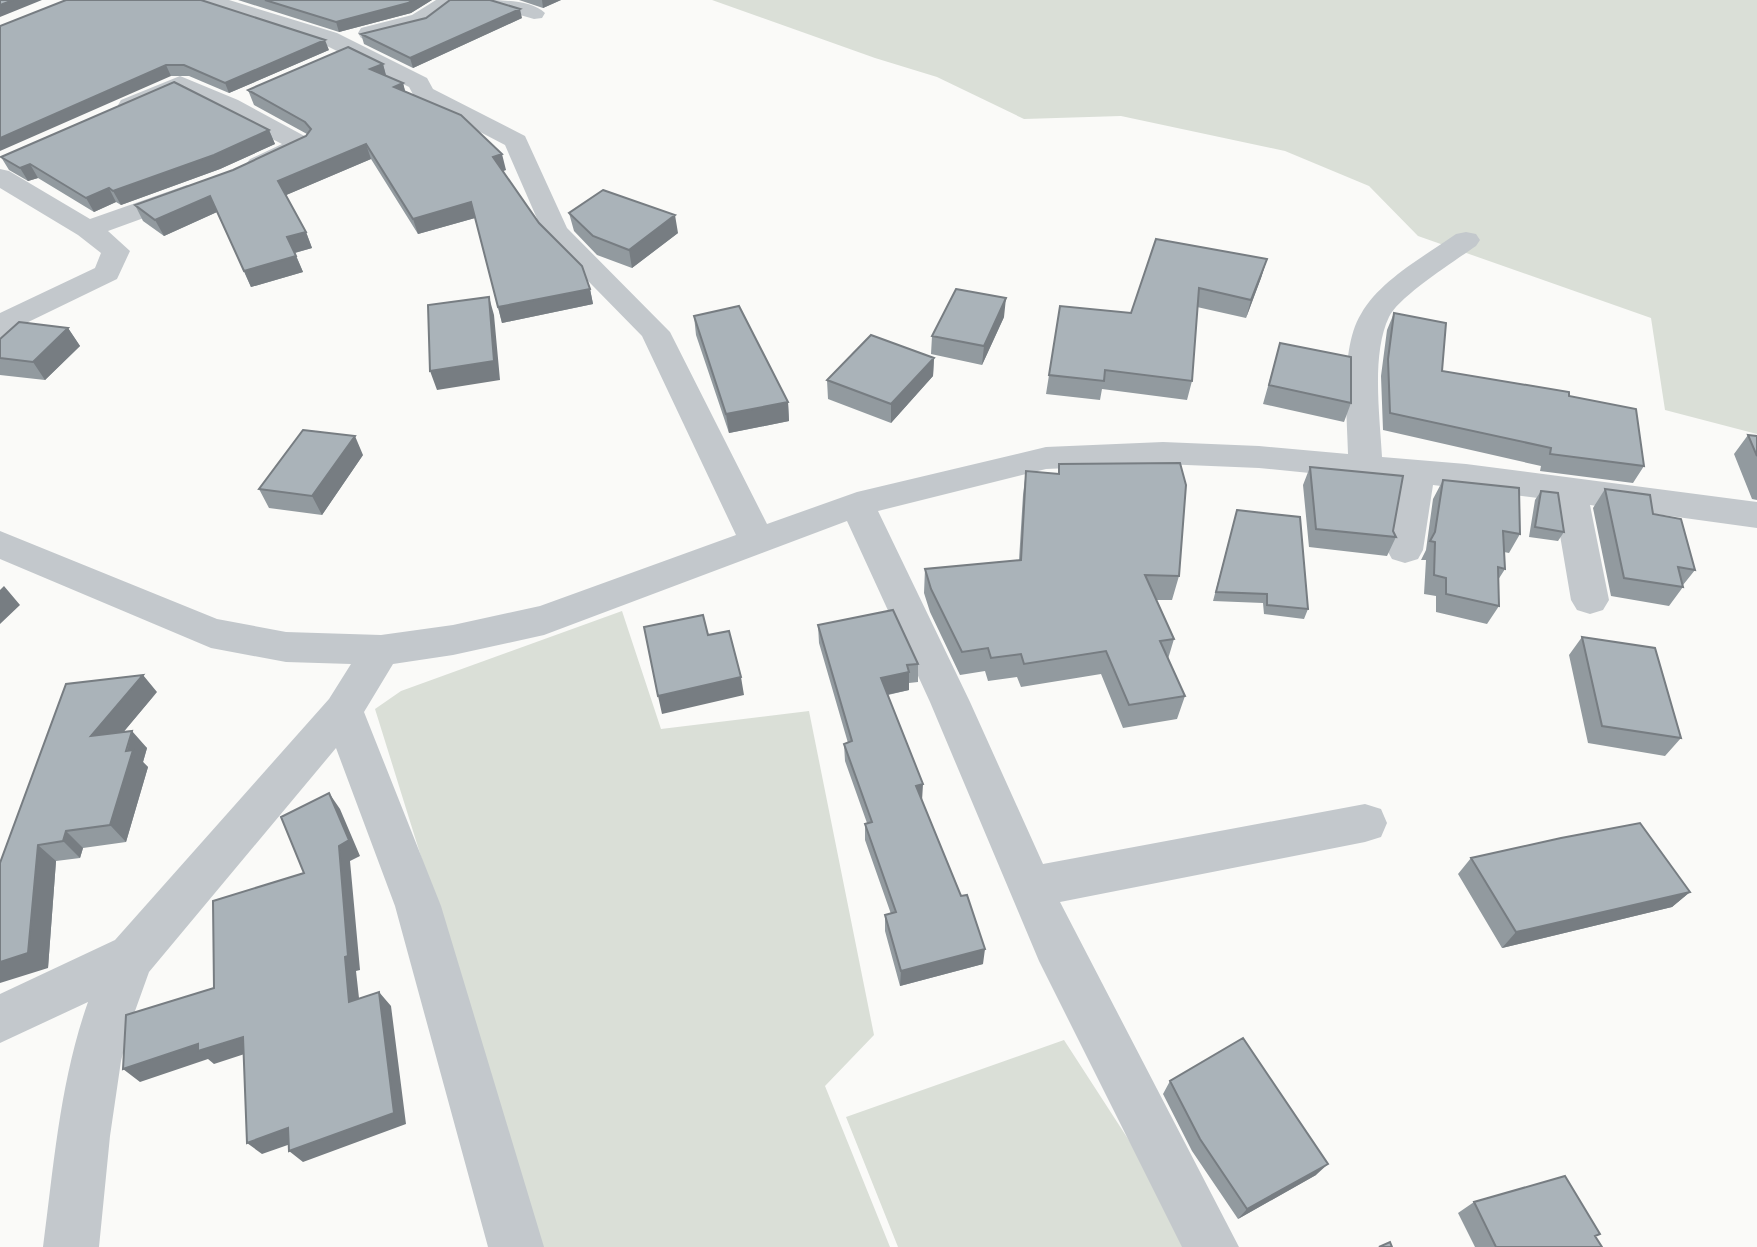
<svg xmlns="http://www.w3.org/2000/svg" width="1757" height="1247" font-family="'Work Sans',sans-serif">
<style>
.green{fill:#dadfd7}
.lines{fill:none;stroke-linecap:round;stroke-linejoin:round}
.minor{fill:#c3c8cc;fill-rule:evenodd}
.wall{fill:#929a9f}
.shaded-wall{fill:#777d82}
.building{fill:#aab3b9;stroke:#777d82;stroke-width:2}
</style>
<rect width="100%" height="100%" fill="#fafaf8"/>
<path class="green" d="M712 0H1757V434L1665 410 1651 318 1418 236 1369 186 1285 151 1121 116 1024 119 937 77 875 58Z
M622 611 661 729 809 711 874 1035 825 1086 890 1247H536L519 1171 375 709 401 691Z
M1064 1040 1198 1247H898L846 1117Z"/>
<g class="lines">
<path class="minor" d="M196 0H229L337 33 427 78 433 89 525 136 567 228 670 332 767 524 857 492 1046 447 1163 442 1259 446 1348 454C1347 414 1340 348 1361 314 1380 280 1425 256 1456 234L1466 232 1476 234 1480 240 1476 246C1456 260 1398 297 1389 317 1371 354 1380 417 1382 457L1466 464 1757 502V528L1590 505 1609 600 1603 610 1590 614 1577 610 1571 600 1554 500 1433 485 1423 550 1418 559 1405 563 1392 559 1387 550 1399 482 1259 468 1163 464 1046 469 878 511 970 702 1043 864 1365 804 1381 809 1387 823 1381 837 1365 842 1060 902 1239 1247H1182L1039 961 930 702 847 521 544 635 453 655 393 664 364 712 441 906 544 1247H488L395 906 336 748 149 972 130 1025 121 1061 110 1136 99 1247H43C54 1164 60 1081 88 1002L0 1043V994L115 940 329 699 351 664 286 662 211 648 0 559V531L217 619 286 632 381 635 453 625 540 606 736 535 642 336 545 237 505 145 415 98 409 87 321 43 199 5Z
M436 0H462L428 25 369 40 361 38 358 33 361 28 412 15Z
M482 0C501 0 532 0 545 13L542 18 534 19 485 5Z
M180 76 238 100 310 139 314 144 310 149 268 169 259 172 250 169 246 164 250 159 282 144 180 92 130 112 121 110 118 105 121 100Z
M0 169 9 171 90 219 187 185 196 187 200 193 196 199 108 231 130 251 117 279 18 327 11 335 0 338V313L95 268 101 253 78 235 0 188Z"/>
</g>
<path class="wall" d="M238 0H432L411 13 339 32Z
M519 0H561L543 8Z
M426 18H522L413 68 364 44 361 34Z
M0 26 329 50 229 93 189 76H171Z
M383 64 386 76 403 83 405 92 506 170 502 171 539 223 590 289 593 304 502 323 475 218 418 234 371 159 286 195 306 232 312 248 295 253 303 272 251 287 217 212 164 236 143 221 135 205 233 170 306 136 307 134 254 105 248 90Z
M269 130 275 144 220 169 121 205 116 202 94 212 38 178 28 181 9 170 1 157Z
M569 213 678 233 632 268 597 255 574 231Z
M1267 259 1261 278 1246 318 1197 307 1192 381 1187 400 1102 389 1100 400 1046 394 1060 306 1131 313Z
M1394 313 1442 371 1569 396 1644 466 1633 483 1540 471 1541 466 1383 430 1381 376 1387 330Z
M694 316 788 402 789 421 729 433 696 335Z
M1004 317 982 365 931 354 932 336Z
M68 328 80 346 45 380 0 375V339Z
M1280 343 1351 403 1344 422 1263 404Z
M934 358 933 376 891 423 828 399 827 380Z
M1748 435 1757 436V500L1752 499 1734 454Z
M363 455 322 515 269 508 259 489Z
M1059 464 1179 576 1172 600H1156L1174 639 1168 659 1185 696 1177 719 1123 728 1101 674 1021 687 1017 677 988 681 985 671 960 675 930 612 924 593 925 569 1019 560 1023 495 1026 471 1058 474Z
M1310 467 1393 531 1396 537 1387 556 1309 547 1303 485Z
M1443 480 1520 534 1509 553 1504 552 1505 569 1498 580 1499 606 1487 624 1436 612V596L1424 594 1426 560H1421L1426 550 1433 499Z
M1605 489 1653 514 1695 570 1683 585V587L1669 606 1611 596 1593 508Z
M1541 491 1564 532 1558 541 1529 537 1535 500Z
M1237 510 1308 609 1304 619 1264 614 1263 603 1213 601Z
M818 625 918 664V682L909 683V690L888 695 922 800 983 964 900 986 885 931V915L891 914 865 840V824L867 823 845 761 844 744 848 743 819 643Z
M1582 637 1681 738 1665 756 1588 743 1569 655Z
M157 692 124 731 147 748 143 762 148 767 126 842 83 848 80 858 56 861 48 968 0 863Z
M1471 858 1690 892 1672 907 1502 948 1458 874Z
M1170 1081 1316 1175 1238 1219 1192 1151 1163 1094Z
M1474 1202 1595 1237 1602 1247H1475L1458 1213Z"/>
<path class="shaded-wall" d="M13 0H42L0 17V5Z
M413 0H432L411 13 339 32 336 22Z
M542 0H561L543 8Z
M520 9 522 18 413 68 410 58Z
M325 40 329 50 229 93 225 83Z
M383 64 387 79 370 69Z
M166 65 171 76 0 151V138Z
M403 83 407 98 394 87Z
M269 130 275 144 220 169 121 205 113 191Z
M366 144 371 159 284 196 278 181Z
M502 154 506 170 497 173 493 157Z
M30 164 38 178 28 181 20 168Z
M109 188 116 202 94 212 86 198Z
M210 196 217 212 164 236 155 220Z
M471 202 475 218 418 234 413 219Z
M675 215 678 233 632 268 629 250Z
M306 232 312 248 294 253 287 237Z
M296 256 303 272 251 287 244 271Z
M1267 259 1261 278 1246 318 1251 300Z
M590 289 593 304 502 323 498 307Z
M489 297 494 315 500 380 437 390 430 371Z
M1006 298 1004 317 982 365 984 346Z
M68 328 80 346 45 380 33 362Z
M934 358 933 376 891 423V404Z
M788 402 789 421 729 433 726 414Z
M355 436 363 455 322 515 312 496Z
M4 586 20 605 0 624V590Z
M909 672V690L881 696V678Z
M143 675 157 692 106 753 91 736Z
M741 677 744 695 662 714 658 696Z
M132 731 147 748 143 762 148 767 126 842 110 825Z
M923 784 922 801 916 786Z
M329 793 340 809 360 856 350 861 360 970 356 971 361 1016 349 1002Z
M66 831 83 848 80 858 63 841Z
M38 845 56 861 48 968 0 983V962Z
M1690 892 1672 907 1502 948 1516 932Z
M985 949 983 964 900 986 901 971Z
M379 992 391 1006 406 1124 303 1162 289 1151Z
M243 1037 257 1050 214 1064 208 1059 140 1082 123 1069 198 1044Z
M288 1128 302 1140 262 1154 247 1143Z
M1328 1164 1316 1175 1238 1219 1247 1209Z"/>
<path class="building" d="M0 0H13L0 5Z
M66 0H201L325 40 225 83 184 65H166L0 138V26Z
M265 0H413L408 3 336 22Z
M450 0H490L520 9 410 58 361 34 426 18Z
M348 47 383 64 370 69 403 83 394 87 461 115 502 154 493 157 539 223 582 266 590 289 498 307 471 202 413 219 366 144 278 181 306 232 287 237 296 256 244 271 210 196 155 220 135 205 233 170 306 136 311 129 305 122 248 90Z
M174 82 269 130 214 155 113 191 109 188 86 198 30 164 20 168 1 157Z
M603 190 675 215 629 250 593 236 569 213Z
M1156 239 1267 259 1251 300 1199 288 1192 381 1105 370 1104 381 1049 375 1060 306 1131 313Z
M956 289 1006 298 984 346 932 336Z
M489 297 494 361 430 371 428 305Z
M739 306 788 402 726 414 694 316Z
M1394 313 1446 323 1442 371 1569 392V396L1636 409 1644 466 1550 454 1551 448 1390 413 1388 359Z
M19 322 68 328 33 362 0 358V339Z
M871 335 934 358 891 404 827 380Z
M1280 343 1351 357V403L1269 385Z
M303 430 355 436 312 496 259 489Z
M1748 435 1757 436V456Z
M1180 463 1186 485 1179 576 1145 575 1174 639 1160 641 1185 696 1129 705 1106 651 1024 664 1021 654 991 658 988 648 962 652 931 589 925 569 1021 560 1026 471 1059 474V464Z
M1310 467 1403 476 1393 531 1396 537 1316 529Z
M1443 480 1519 488 1520 534 1503 531 1505 569 1498 567 1499 606 1446 594V578L1434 575 1435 542 1430 541 1435 532Z
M1605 489 1650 495 1653 514 1681 519 1695 570 1678 567 1683 587 1624 578Z
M1541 491 1558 493 1564 532 1535 527Z
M1237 510 1300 517 1308 609 1267 605V594L1216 592Z
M893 610 918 664 907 665 909 672 881 678 923 784 916 786 961 896 967 895 985 949 901 971 885 915 896 912 865 824 872 822 844 744 852 741 818 625Z
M703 615 708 635 729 631 741 677 658 696 644 627Z
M1582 637 1655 648 1681 738 1602 726Z
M143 675 91 736 132 731 126 751 133 750 110 825 66 831 63 841 38 845 28 953 0 962V863L66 684Z
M329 793 349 840 339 846 348 956 345 957 349 1002 379 992 394 1113 289 1151 288 1128 247 1143 243 1037 198 1051V1044L123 1069 126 1015 214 988 213 901 304 873 281 817Z
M1640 823 1690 892 1516 932 1471 858 1561 838Z
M1243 1038 1328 1164 1247 1209 1200 1139 1170 1081Z
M1565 1176 1600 1234 1595 1236 1602 1247H1496L1474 1202Z
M1390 1242 1392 1247H1379Z"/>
</svg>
